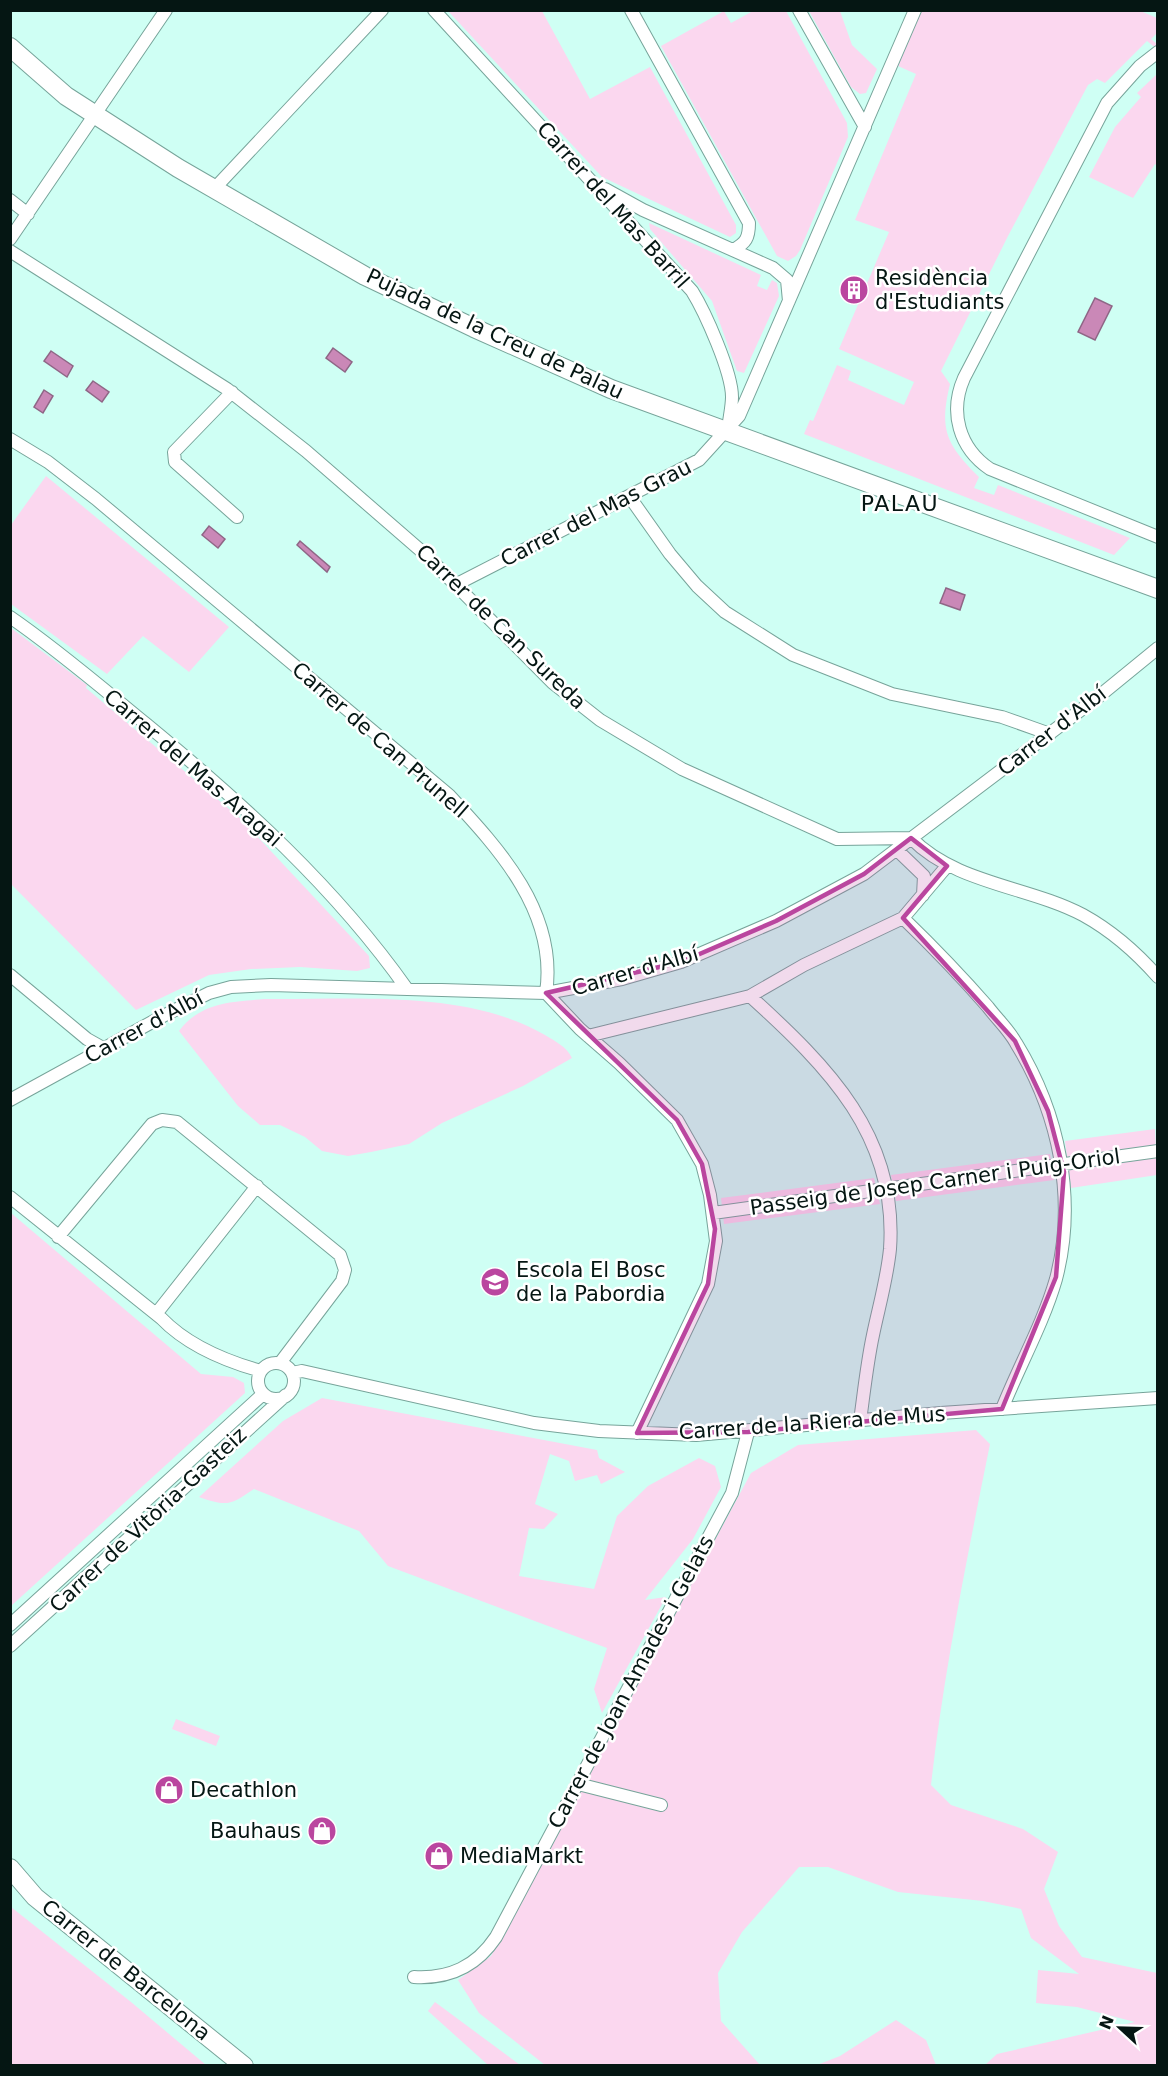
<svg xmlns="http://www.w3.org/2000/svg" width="1168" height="2076" font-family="'DejaVu Sans',sans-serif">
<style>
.green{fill:#fbd7ef}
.water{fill:#ca88b7;stroke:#8f6686;stroke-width:1.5}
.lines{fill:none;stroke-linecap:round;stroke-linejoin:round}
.street-casing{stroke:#77a49a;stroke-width:14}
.secondary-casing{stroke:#77a49a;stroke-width:20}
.street{stroke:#fff;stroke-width:12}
.secondary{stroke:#fff;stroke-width:18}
.marked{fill:#ba469f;fill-opacity:0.2;stroke:#ba469f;stroke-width:4.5;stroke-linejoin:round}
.labels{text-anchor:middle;stroke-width:5;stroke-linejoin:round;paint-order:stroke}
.street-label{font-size:21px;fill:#051613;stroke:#fff}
.poi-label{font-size:21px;fill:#051613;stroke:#fff;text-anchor:start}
.neighbourhood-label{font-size:22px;letter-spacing:1.5px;fill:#051613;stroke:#fff}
</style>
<rect width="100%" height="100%" fill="#cffff4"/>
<path class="green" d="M1138 10 1157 18V33L1151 39 1157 44V49L1147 41 1105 83 1097 79 1088 85 1008 236 941 371 950 384C939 430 946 444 979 477L974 488 994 495 998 485 1130 538 1114 555 804 434 810 420 813 421 837 365 851 371 848 380 904 405 914 382 839 349 889 232 855 220 916 74 898 66 921 11Z
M448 11H542L590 99 650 67 736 225V233L730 237 602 177Z
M724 11 731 23 753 11H786L847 123 848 137 800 250 796 256 788 261 777 256 661 46Z
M809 11H840L852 45 877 69 866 93 860 94 851 87Z
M1157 74V166L1155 164 1133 198 1089 177 1115 127 1141 97 1137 93Z
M649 223 761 275 757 286 767 290 772 280 777 283 779 296 744 373 737 371 712 301 650 229Z
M46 476 229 627 189 672 143 636 107 674 11 604V525Z
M11 628 87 685 86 688 241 819 369 956 370 968 357 971 300 967 251 969 209 975 136 1010 11 884Z
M264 999C353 1000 466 989 545 1035 556 1042 566 1046 572 1058L523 1086 442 1123 409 1144 371 1152 348 1156 322 1151 305 1137 280 1125H260L238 1106 179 1031C201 1002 231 1002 264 999Z
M1155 1129 1157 1175 1071 1188 1065 1141Z
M1050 1154 1054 1180 896 1201 891 1175Z
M874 1178 880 1204 724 1224 721 1198Z
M11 1213 201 1374 233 1377 244 1383 245 1393 11 1606Z
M322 1398 597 1450 599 1458 625 1472 601 1484 597 1475 575 1481 569 1461 550 1454 535 1504 558 1514 544 1529 529 1528 519 1576 594 1589 617 1516 648 1486 699 1458 715 1466 721 1487 693 1539 645 1600 666 1597 602 1713 594 1689 607 1648 388 1566 359 1531 254 1489C230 1505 228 1507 199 1497L283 1421Z
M976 1430 990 1444C967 1558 944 1670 931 1785L951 1805 1023 1829 1058 1852 1044 1889 1059 1926 1082 1957 1157 1973V2065H985L997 2054 1135 2022 1077 2007 1036 2003 1038 1970 1079 1974 1031 1938 1021 1909 983 1901 898 1892 828 1867H799L742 1932 718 1973 721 2021 760 2065H545L479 2013 458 1980 491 1956 751 1473 798 1445Z
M176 1719 220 1736 216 1746 172 1729Z
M11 1907 131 2002 206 2065H11Z
M435 2002 520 2065H488L428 2011Z
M896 2020 926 2040 936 2065H817L840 2056Z"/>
<path class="water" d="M1095 298 1112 306 1095 340 1078 332Z
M333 348 352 362 345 372 326 358Z
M51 351 73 366 67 377 44 361Z
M93 381 109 392 102 402 86 390Z
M44 390 53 396 43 413 34 407Z
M209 526 225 539 218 548 202 535Z
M300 541 330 567 327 572 297 545Z
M946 588 965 595 960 610 940 603Z"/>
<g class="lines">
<g class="street-casing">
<path id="street" d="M434 10 692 291C705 312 732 372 732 397 732 407 729 419 728 430
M631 10 749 223C749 238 746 243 733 250
M799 10 865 127
M1158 52 1140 66 1107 103 964 378C949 412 959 448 990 469L1158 537
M214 189 382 10
M605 189 643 210 773 268 787 280 789 301
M10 200 28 214
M10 239 166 10
M10 251 227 389 306 451 427 556 553 683 600 720 682 769 837 839 911 838C956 884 1028 886 1083 915 1112 931 1136 952 1158 977
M232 392 174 452 175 462 237 517
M10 439 48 462 96 499 449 795C500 850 558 913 546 993L580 1029 619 1063 677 1120 702 1164 710 1195 716 1241 708 1284 637 1433
M629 496 670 554 697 586 725 612 793 655 892 694 1002 717 1050 734
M457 584 699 460 739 416 915 10
M10 617C58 650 102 688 146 724 242 803 335 887 407 989
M897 850 924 876 923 895
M903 918C933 947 961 976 988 1007 997 1019 1009 1030 1016 1043 1059 1113 1077 1199 1056 1279 1043 1324 1019 1366 1002 1409
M10 975 87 1039 103 1048
M750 996C828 1067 898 1136 890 1249 887 1279 879 1306 873 1335 867 1363 864 1392 860 1421
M588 1036 750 996 804 965 903 918 947 866
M10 1100 163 1016 209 993 231 987 271 985 546 993 622 979 681 962 776 921 864 874 1098 697 1158 648
M10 1197 161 1318C186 1344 225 1361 261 1371
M713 1213 1158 1151
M58 1237 152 1124 162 1120 177 1122 340 1255 345 1270 342 1281 280 1363
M156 1314 257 1186
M258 1381a18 18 0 1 1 36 0a18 18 0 1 1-36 0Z
M292 1373 302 1371 534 1423 599 1431 696 1435 941 1413 1158 1398
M10 1625 263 1394
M10 1646 286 1395
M578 1784 661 1805
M414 1977C449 1979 476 1967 496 1937L732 1493 748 1432"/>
</g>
<g class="secondary-casing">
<path id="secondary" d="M10 47 66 96 178 168 365 276 474 328 611 389 1158 589
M10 1868 35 1897 244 2066"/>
</g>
<use href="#street" class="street"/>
<use href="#secondary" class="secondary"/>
</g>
<path class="marked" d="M911 838 947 866 903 918 1015 1041 1048 1111 1064 1172 1056 1277 1002 1409 748 1432 637 1433 708 1284 715 1229 702 1164 677 1120 546 993 681 962 776 921 864 874Z"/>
<defs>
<g id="building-disc" transform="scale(1.5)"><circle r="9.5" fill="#ba469f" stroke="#fff"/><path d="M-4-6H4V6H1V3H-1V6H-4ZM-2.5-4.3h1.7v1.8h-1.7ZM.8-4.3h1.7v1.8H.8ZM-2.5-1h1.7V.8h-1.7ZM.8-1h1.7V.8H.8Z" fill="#fff"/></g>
<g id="school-disc" transform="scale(1.5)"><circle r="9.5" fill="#ba469f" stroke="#fff"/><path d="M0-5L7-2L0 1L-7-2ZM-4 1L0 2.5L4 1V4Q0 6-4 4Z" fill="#fff"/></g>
<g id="shop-disc" transform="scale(1.5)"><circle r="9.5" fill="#ba469f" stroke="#fff"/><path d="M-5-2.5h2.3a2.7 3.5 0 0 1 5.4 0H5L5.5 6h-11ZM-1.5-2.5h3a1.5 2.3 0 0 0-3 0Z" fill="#fff"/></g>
</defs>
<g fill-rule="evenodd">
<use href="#building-disc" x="854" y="290"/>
<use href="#school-disc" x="495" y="1282"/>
<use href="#shop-disc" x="169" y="1790"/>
<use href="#shop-disc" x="322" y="1831"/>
<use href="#shop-disc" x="439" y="1856"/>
</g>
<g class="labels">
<g class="street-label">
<text transform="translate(613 205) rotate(48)" y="7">Carrer del Mas Barril</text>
<text transform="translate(495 334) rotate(25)" y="7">Pujada de la Creu de Palau</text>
<text transform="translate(596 513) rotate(-27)" y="7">Carrer del Mas Grau</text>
<text transform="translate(501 627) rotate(44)" y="7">Carrer de Can Sureda</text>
<text transform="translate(1052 731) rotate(-38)" y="7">Carrer d'Albí</text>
<text transform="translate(380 740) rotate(41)" y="7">Carrer de Can Prunell</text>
<text transform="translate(193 768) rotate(41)" y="7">Carrer del Mas Aragai</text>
<text transform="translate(635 971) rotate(-16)" y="7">Carrer d'Albí</text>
<text transform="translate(144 1027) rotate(-28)" y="7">Carrer d'Albí</text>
<text transform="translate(935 1182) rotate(-8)" y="7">Passeig de Josep Carner i Puig-Oriol</text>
<text transform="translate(812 1423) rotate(-4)" y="7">Carrer de la Riera de Mus</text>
<text transform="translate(148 1520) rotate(-43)" y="7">Carrer de Vitòria-Gasteiz</text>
<text transform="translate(631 1682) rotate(-62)" y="7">Carrer de Joan Amades i Gelats</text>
<text transform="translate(126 1970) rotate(39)" y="7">Carrer de Barcelona</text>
</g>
<g class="poi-label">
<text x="875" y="285">Residència<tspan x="875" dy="24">d'Estudiants</tspan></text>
<text x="516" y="1277">Escola El Bosc<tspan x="516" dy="24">de la Pabordia</tspan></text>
<text x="190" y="1797">Decathlon</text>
<text x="301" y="1838" text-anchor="end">Bauhaus</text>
<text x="460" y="1863">MediaMarkt</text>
</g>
<g class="neighbourhood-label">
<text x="900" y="511">PALAU</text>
</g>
</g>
<rect width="1168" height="2076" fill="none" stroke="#051613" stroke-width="24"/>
<g transform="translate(1120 2028) rotate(292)" stroke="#ffffff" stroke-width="4.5" paint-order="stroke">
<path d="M0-4.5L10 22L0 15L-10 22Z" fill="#051613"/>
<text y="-9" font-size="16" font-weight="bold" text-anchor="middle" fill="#051613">N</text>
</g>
</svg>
